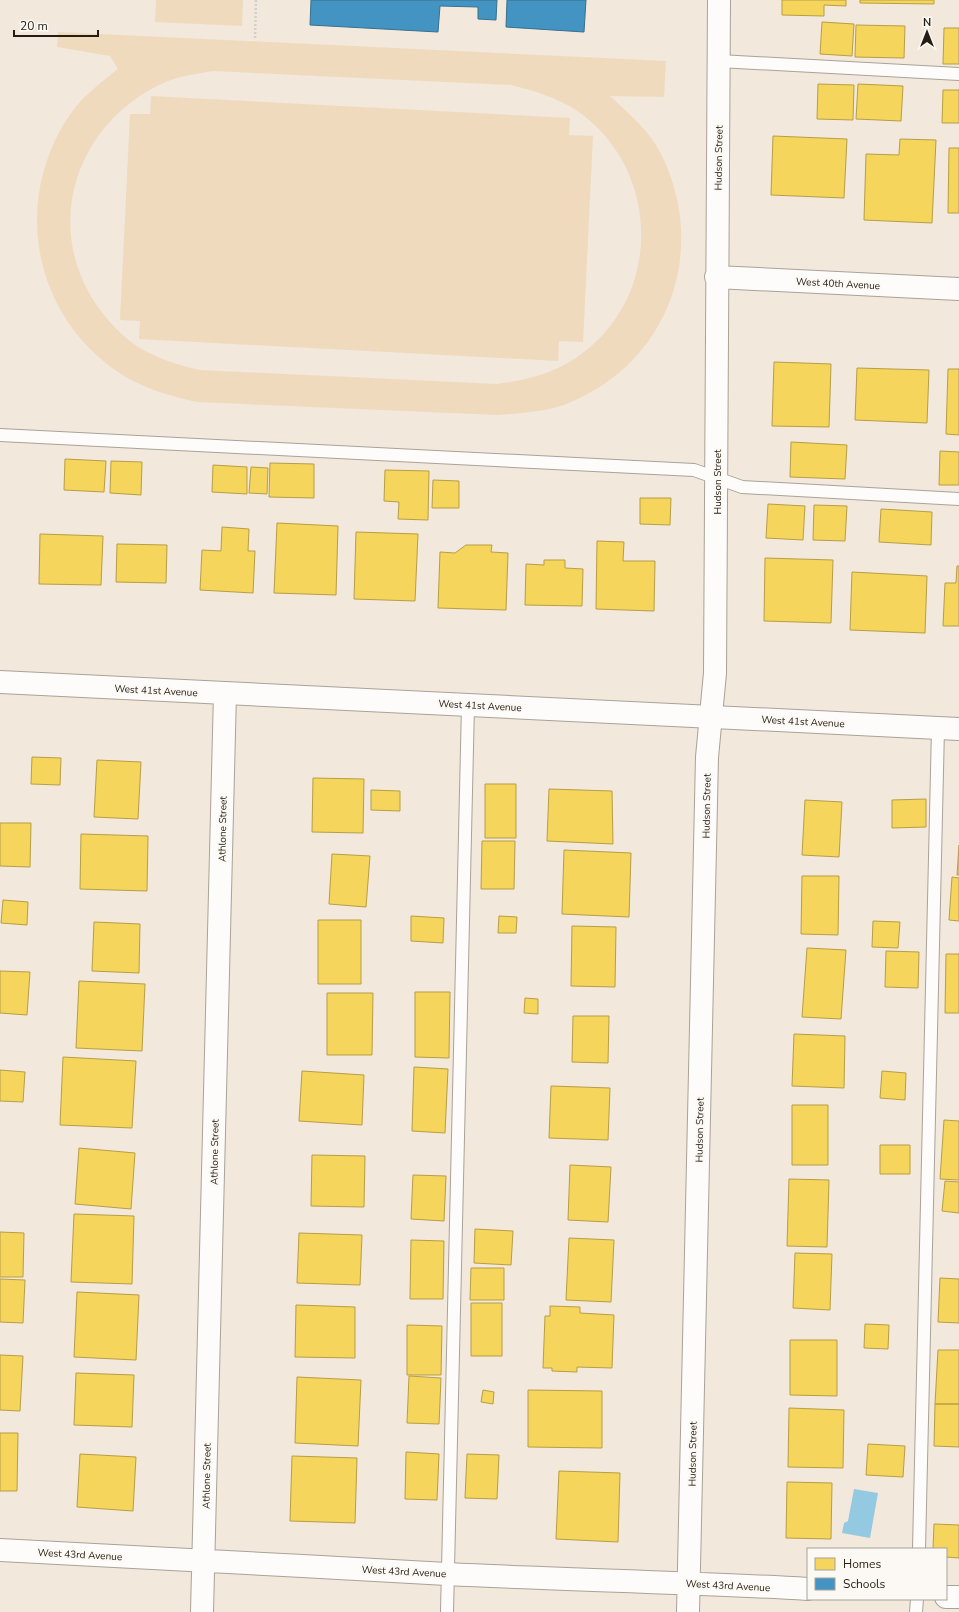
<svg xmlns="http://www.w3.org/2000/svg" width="959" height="1612" font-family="'Nunito Sans',sans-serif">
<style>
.green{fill:#efdabe;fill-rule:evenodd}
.water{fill:#93cae1}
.homes{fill:#f6d55c;stroke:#b79e46}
.schools{fill:#4393c3;stroke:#39708e}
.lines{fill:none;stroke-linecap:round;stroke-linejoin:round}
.lane-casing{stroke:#a9a298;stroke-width:14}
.street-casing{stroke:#a9a298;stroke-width:24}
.primary-casing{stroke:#a9a298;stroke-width:24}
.path{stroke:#d2cfcc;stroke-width:2.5;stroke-dasharray:2 2;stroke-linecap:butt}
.lane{stroke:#fdfcfa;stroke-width:12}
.street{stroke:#fdfcfa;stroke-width:22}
.primary{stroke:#fdfcfa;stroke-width:22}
.labels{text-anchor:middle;stroke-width:4;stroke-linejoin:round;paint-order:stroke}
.street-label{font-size:10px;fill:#231d14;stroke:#fcf9f4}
</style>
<rect width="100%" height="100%" fill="#f2e8db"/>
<path class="green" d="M156 0H243L242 26 155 22Z
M58 32 666 61 664 97 610 96C628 113 648 129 660 152 709 247 671 360 571 402 548 412 522 413 497 415L197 402C171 396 144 389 121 374 38 320 13 213 62 127 68 117 79 101 88 94 97 85 108 77 118 69L110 56 57 47ZM214 71 511 85C534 91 556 97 576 110 659 166 664 291 584 352 559 372 529 380 497 384L200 370C182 366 165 361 149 353 128 343 111 325 98 307 42 228 75 126 159 85 176 76 195 74 214 71Z
M151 96 570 118 569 135 593 136 583 342 559 341 558 361 139 339 140 321 120 320 130 114H150Z"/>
<path class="water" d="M854 1489 878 1493 870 1538 842 1533 844 1523 848 1521Z"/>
<path class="homes" d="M782 0H846V6L824 5V16L782 15Z
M860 0H934V4L860 3Z
M822 22 854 24 852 56 820 54Z
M856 25 905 26 904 58 855 57Z
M944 28H959V64H943Z
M818 84 854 85 853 120 817 119Z
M858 84 903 86 901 121 856 119Z
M943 90H959V123H942Z
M773 136 847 139 844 198 771 195Z
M900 139 936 140 932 223 864 220 866 154 899 155Z
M949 148H959V213H948Z
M774 362 831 364 829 427 772 426Z
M857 368 929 370 927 423 855 420Z
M948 369H959V435L946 434Z
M791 442 847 445 845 479 790 477Z
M940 451 959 452V485H939Z
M65 459 106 461 104 492 64 490Z
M111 461 142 462 141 495 110 493Z
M270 463 314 464V498L269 497Z
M213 465 247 467V494L212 492Z
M251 467 268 468 267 494 249 493Z
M385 470 429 471 428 520 398 519 399 502 384 501Z
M433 480 459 481V508H432Z
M640 498H671L670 525 640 524Z
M768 504 805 506 803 540 766 538Z
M814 505 847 506 845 541 813 540Z
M881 509 932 512 931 545 879 542Z
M277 523 338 526 336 595 274 593Z
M222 527 249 529 248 551H255L253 593 200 590 202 550 221 551Z
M356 532 418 534 415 601 354 599Z
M40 534 103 536 101 585 39 584Z
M597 541 624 542 623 561H655L654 611 596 609Z
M117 544 167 545 166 583 116 582Z
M466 545H492L491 552 508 553 506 610 438 608 440 552 455 553Z
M765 558 833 560 831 623 764 621Z
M544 560H565V568L583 569 582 606 525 605 526 564 544 565Z
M957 566H959V626H943L945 583H956Z
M852 572 927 576 925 633 850 630Z
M32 757 61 758 60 785 31 784Z
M97 760 141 762 138 819 94 817Z
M313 778 364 779 363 833 312 832Z
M485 784H516V838H485Z
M549 789 612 791 613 844 547 841Z
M371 790 400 791V811L371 810Z
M926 799V827L892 828V800Z
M805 800 842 802 839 857 802 855Z
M0 823H31L30 867 0 866Z
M81 834 148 836 147 891 80 889Z
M482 841H515L514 889H481Z
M959 845V875H957Z
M564 850 631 853 629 917 562 914Z
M332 854 370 856 366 907 329 904Z
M802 876H839L838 935 801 934Z
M952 877 959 878V921L949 920Z
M3 900 28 902 27 925 1 923Z
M411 916 444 918 443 943 411 941Z
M499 916 517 917 516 933H498Z
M318 920H361V984H318Z
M873 921 900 922 898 948 872 947Z
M94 922 140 924 139 973 92 971Z
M572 926 616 927 615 987 571 986Z
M807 948 846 950 841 1019 802 1017Z
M886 951 919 952 918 988 885 987Z
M946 954H959V1013H945Z
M0 971 30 972 27 1015 0 1013Z
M79 981 145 984 142 1051 76 1048Z
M415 992H450L449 1058 415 1057Z
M327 993H373L372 1055H327Z
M525 998 538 999V1014L524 1013Z
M573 1016H609L608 1063 572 1062Z
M794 1034 845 1036 844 1088 792 1086Z
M63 1057 136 1061 132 1128 60 1125Z
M414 1067 448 1069 445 1133 412 1131Z
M0 1070 25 1072 23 1102 0 1101Z
M302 1071 364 1075 362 1125 299 1121Z
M882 1071 906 1073 905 1100 880 1098Z
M551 1086 610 1088 608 1140 549 1138Z
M792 1105H828V1165H792Z
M944 1120 959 1121V1180L940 1179Z
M880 1145H910V1174H880Z
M79 1148 135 1153 131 1209 75 1204Z
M312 1155 365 1156 364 1207 311 1206Z
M570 1165 611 1167 608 1222 568 1220Z
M413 1175 446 1176 444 1221 411 1219Z
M789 1179 829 1180 827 1247 787 1246Z
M945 1181 959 1182V1213L942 1211Z
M74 1214 134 1216 132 1284 71 1282Z
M475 1229 513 1231 511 1265 474 1263Z
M0 1232 24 1233 23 1277H0Z
M299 1233 362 1235 360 1285 297 1283Z
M569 1238 614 1240 611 1302 566 1300Z
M411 1240 444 1241 443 1299H410Z
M795 1253 832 1254 830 1310 793 1308Z
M471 1268H504V1300H470Z
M940 1278 959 1279V1323L938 1322Z
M0 1279 25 1280 23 1323 0 1322Z
M77 1292 139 1295 136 1360 74 1357Z
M471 1303H502V1356H471Z
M296 1305 355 1307V1358L295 1357Z
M550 1306 580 1307V1313L614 1315 612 1368 577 1367V1372L552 1371V1368H543L545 1316H550Z
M865 1324 889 1325 888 1349 864 1348Z
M407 1325 442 1326 441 1375H407Z
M790 1340H837V1396L790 1395Z
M938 1350H959V1404H935Z
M0 1355 23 1356 20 1411 0 1410Z
M76 1373 134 1375 132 1427 74 1425Z
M409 1376 441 1378 439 1424 407 1423Z
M297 1377 361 1380 358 1446 295 1443Z
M483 1390 494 1392 493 1404 481 1402Z
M528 1390 602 1391V1448L528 1447Z
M935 1404H959V1447L934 1446Z
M789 1408 844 1410 843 1468 788 1467Z
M0 1433H18L17 1491H0Z
M868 1444 905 1446 903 1477 866 1475Z
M406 1452 439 1454 437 1500 405 1499Z
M80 1454 136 1457 133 1511 77 1507Z
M467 1454 499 1455 497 1499 465 1498Z
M292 1456 357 1458 355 1523 290 1521Z
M559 1471 620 1473 618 1542 556 1539Z
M787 1482 832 1483 831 1539 786 1538Z
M934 1524 959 1525V1558L946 1557V1549H933Z"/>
<path class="schools" d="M311 0H497L496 20 478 19V7L440 6 438 32 310 25Z
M507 0H586L584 32 506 27Z"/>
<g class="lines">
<g class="lane-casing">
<path id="lane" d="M719 61 959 74
M0 435 694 470 742 487 959 499
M919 1549 938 728
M447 1612 468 705
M916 1612 917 1599"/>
</g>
<g class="street-casing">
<path id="street" d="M716 277 959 289
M0 1550C149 1557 298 1566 447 1574 567 1580 688 1582 808 1589
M946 1597H959
M202 1612 225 693
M688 1612 707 757 715 673 719 0"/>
</g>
<g class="primary-casing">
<path id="primary" d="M0 682 959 729"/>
</g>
<path class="path" d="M255 38 256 0"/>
<use href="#lane" class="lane"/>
<use href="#street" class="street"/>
<use href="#primary" class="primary"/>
</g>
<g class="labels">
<g class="street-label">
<text transform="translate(718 158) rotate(-89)" y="4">Hudson Street</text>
<text transform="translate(838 283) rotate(3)" y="4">West 40th Avenue</text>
<text transform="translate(717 482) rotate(-90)" y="4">Hudson Street</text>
<text transform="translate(156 690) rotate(3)" y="4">West 41st Avenue</text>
<text transform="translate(480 705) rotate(3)" y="4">West 41st Avenue</text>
<text transform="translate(803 721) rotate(3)" y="4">West 41st Avenue</text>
<text transform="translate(706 806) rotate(-89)" y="4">Hudson Street</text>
<text transform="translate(222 829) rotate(-89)" y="4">Athlone Street</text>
<text transform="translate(699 1130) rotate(-89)" y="4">Hudson Street</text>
<text transform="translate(214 1152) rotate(-89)" y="4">Athlone Street</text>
<text transform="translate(692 1454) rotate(-89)" y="4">Hudson Street</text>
<text transform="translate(206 1476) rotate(-89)" y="4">Athlone Street</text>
<text transform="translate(80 1554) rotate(3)" y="4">West 43rd Avenue</text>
<text transform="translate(404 1571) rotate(3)" y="4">West 43rd Avenue</text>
<text transform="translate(728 1585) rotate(3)" y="4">West 43rd Avenue</text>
</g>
</g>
<rect x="807" y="1548" width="140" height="52" fill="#fcf9f4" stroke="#a5a19a"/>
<rect x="815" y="1558" width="20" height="12" fill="#f6d55c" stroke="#a5a19a"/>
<text x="843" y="1568" font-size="12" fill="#231d14">Homes</text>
<rect x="815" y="1578" width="20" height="12" fill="#4393c3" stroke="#a5a19a"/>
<text x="843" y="1588" font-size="12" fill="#231d14">Schools</text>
<g transform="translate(927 32)" stroke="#fcf9f4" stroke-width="3" paint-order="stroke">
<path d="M0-3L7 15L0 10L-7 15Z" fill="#231d14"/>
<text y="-6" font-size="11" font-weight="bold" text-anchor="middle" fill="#231d14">N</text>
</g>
<path d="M14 30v6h84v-6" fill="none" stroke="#231d14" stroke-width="2"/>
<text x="20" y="30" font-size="12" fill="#231d14" stroke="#fcf9f4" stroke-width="3" paint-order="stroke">20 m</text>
</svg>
